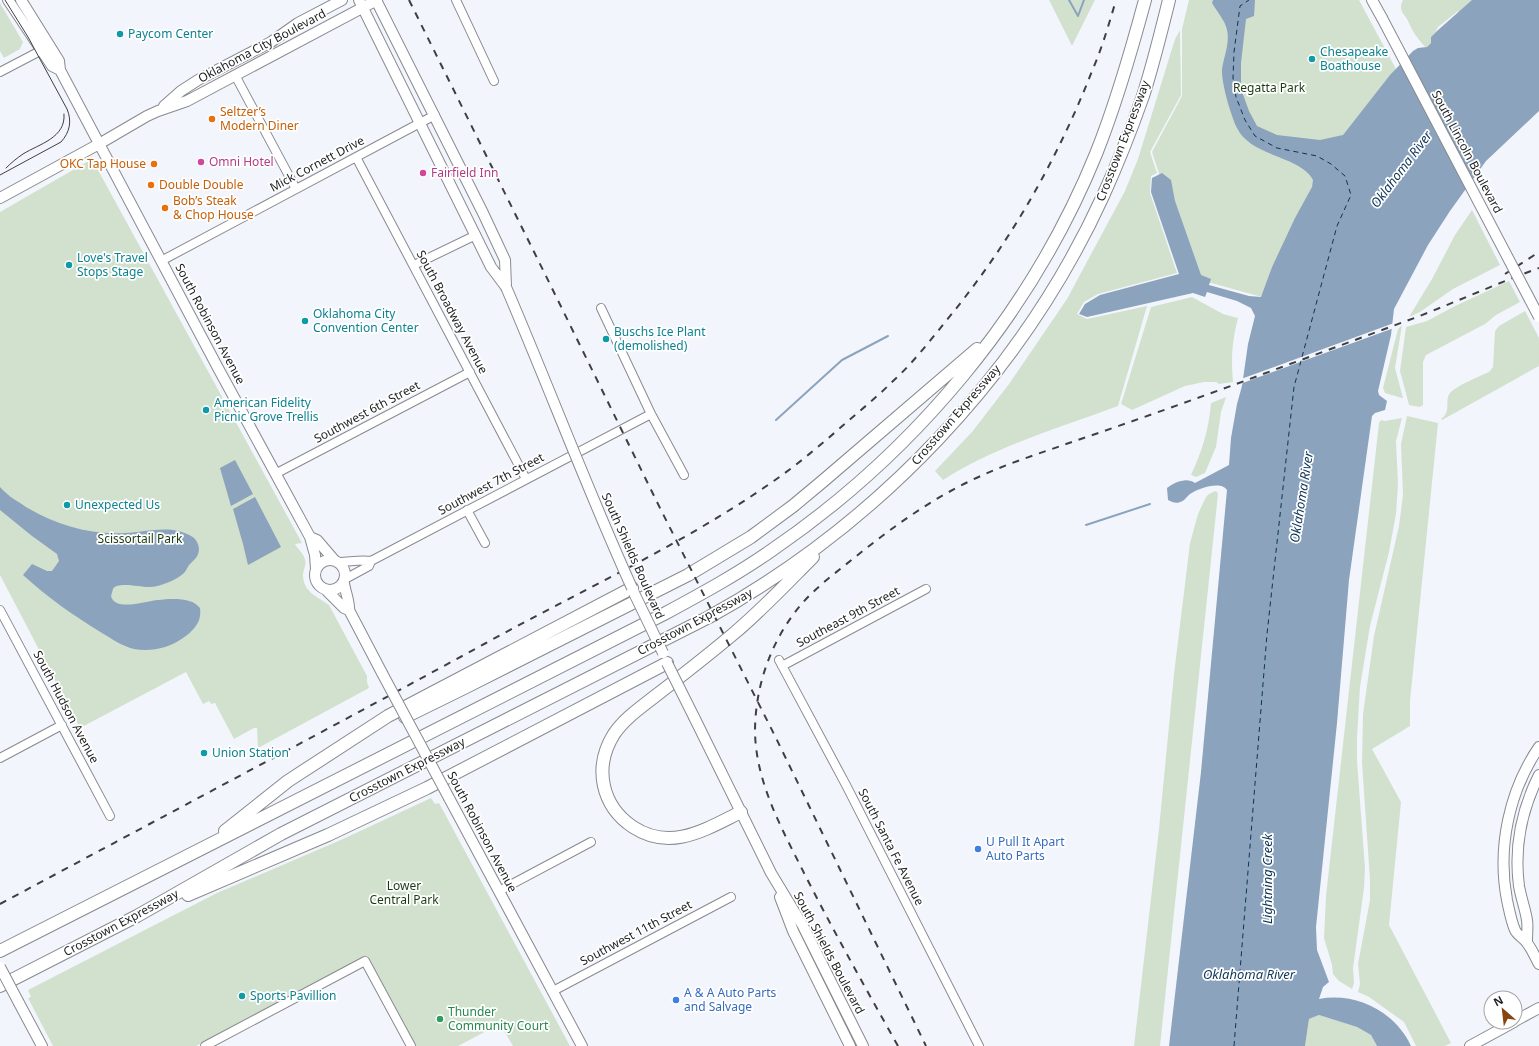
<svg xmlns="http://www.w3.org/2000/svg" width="1539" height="1046" font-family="'Noto Sans',sans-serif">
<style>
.green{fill:#d2e1ce}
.water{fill:#8ba3bc}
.pier{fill:#f3f5fc}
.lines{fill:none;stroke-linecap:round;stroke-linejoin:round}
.stream{stroke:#8ba3bc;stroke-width:2}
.ferry{stroke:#0d3457;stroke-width:1;stroke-dasharray:5 4;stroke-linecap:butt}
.minor-casing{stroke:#888a90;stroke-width:10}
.major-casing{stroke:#888a90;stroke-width:12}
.highway-casing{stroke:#888a90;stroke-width:14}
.minor{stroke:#fff;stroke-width:8}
.major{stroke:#fff;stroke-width:10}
.highway{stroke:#fff;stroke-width:12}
.tram{stroke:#3e3f41;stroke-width:1}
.rail{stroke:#3e3f41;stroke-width:2;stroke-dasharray:7 7;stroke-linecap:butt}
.major-bridge-casing{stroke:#888a90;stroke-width:12;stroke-linecap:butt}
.major-bridge{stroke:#fff;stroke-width:10}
.culture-dot{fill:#0f9aa8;stroke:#fff;stroke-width:1.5}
.food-dot{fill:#e8710a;stroke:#fff;stroke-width:1.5}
.hotel-dot{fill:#d1479c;stroke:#fff;stroke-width:1.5}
.shop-dot{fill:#3f7fe0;stroke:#fff;stroke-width:1.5}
.leisure-dot{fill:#2e9e5b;stroke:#fff;stroke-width:1.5}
.labels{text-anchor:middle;stroke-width:3.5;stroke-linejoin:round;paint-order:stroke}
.culture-label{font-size:12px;fill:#0d838f;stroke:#fff;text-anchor:start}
.street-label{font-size:12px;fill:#1d1e20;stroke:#fff}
.park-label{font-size:12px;fill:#1b3a11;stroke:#fff}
.food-label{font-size:12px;fill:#c56008;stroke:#fff;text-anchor:start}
.hotel-label{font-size:12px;fill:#b23c85;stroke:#fff;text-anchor:start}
.shop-label{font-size:12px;fill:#366cbe;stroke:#fff;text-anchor:start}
.leisure-label{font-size:12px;fill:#27864d;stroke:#fff;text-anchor:start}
.water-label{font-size:13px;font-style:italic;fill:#0d3457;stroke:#fff}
</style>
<rect width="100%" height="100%" fill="#f3f5fc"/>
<path class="green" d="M1049 0H1095L1072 46Z
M1189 0H1359L1396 69 1343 135 1272 267 1262 297 1193 278 1152 152 1182 96V29Z
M1403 0H1484L1465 20 1458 11 1438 27 1435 33 1431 37V43L1426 48C1419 40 1413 33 1409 23 1406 14 1397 12 1403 0Z
M0 3 23 42 20 49 4 58 0 51Z
M1180 30 1181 95 1150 152 1157 173 1151 176 1150 193 1177 273 1098 294 1084 302 1077 314 1087 319 1147 306 1118 406C1059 428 996 446 943 480L935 471 972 432 1009 384 1067 299 1125 191 1138 159 1175 39Z
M92 159 302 543 295 544C298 550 304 553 305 560 307 565 303 570 303 575 303 592 318 597 329 605L367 676V682L369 688 258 748 257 728H254L234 739 215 703 211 704 209 701 203 704 186 672 80 728 0 575V212Z
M1472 210 1500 265 1453 289 1420 312 1409 317 1432 279 1455 235Z
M1509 281 1520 302 1496 315 1485 324 1426 355 1423 362V405L1420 407 1409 405 1400 371 1406 327 1427 321 1455 306Z
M1192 297 1223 314 1238 318C1232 342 1231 357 1233 382L1219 384 1216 382H1204L1185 386 1132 410 1121 404 1151 307Z
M1525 311 1539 338V366L1442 420 1441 419C1452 411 1444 401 1450 393 1456 386 1480 376 1489 372L1493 367 1495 331 1499 326Z
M1402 325 1395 368 1403 398H1402L1385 393 1383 388 1398 329Z
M1226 397 1221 412 1216 447 1205 473 1196 477 1191 475C1202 452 1209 428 1211 403Z
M1407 416 1438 423 1410 701V726L1372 749 1401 802 1389 925 1451 1043 1445 1046H1416L1404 1022 1369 997 1358 992 1360 984 1358 964 1370 900V880L1362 763 1363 714 1374 636 1399 526 1403 495 1401 444Z
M1402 418 1396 441 1398 484 1396 514 1389 552 1370 626 1360 687 1357 737V761L1365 868 1364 888 1353 968 1354 983 1352 989 1339 981 1333 974 1332 965 1324 938 1326 896 1379 423 1381 420 1385 421Z
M1215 491 1217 492 1218 494 1160 1046H1134L1159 829 1174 674 1190 543 1198 514 1206 497 1209 494Z
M431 798 435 804 439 803 570 1046H513L500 1024 458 1046H415L367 956 196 1046H53L28 998 31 997 28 990 217 893 343 839Z
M1319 1015 1357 1027 1371 1035 1377 1046H1305L1309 1019Z"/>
<path class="water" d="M1213 0H1255L1254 16 1246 19 1241 63V89L1249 111 1257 126 1277 135 1320 140 1343 135 1390 75 1413 51 1418 48 1427 47 1431 43V37L1437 31 1472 0H1539V111L1486 161 1450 211 1428 245 1394 309 1391 335 1378 391 1379 395 1387 401 1385 410 1375 413 1372 416 1349 580 1337 723 1316 927 1317 950 1329 982 1323 987 1319 999C1355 992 1395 1011 1411 1046H1377L1371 1035 1357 1027 1319 1015 1309 1019 1305 1046H1169L1201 772 1227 490C1221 480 1197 489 1190 494 1186 497 1185 501 1180 502 1176 504 1172 502 1168 500L1167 488C1175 482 1187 477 1195 483L1229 465 1231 438 1237 404 1242 386 1248 344 1255 316 1251 308 1237 301 1207 292 1205 297 1193 293 1087 317 1079 314 1085 304 1100 295 1179 274 1151 192 1152 178 1162 173 1171 180 1175 201 1201 275 1211 279 1209 285 1249 296 1261 297 1272 267 1295 218 1312 187 1313 180C1301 156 1251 157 1237 128 1231 116 1221 82 1222 69 1224 56 1230 43 1227 30 1225 20 1217 12 1212 3Z
M235 460 253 494 231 506 220 468Z
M0 487C9 497 16 500 26 507 57 525 89 535 125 533 146 532 171 524 191 536 199 540 202 552 195 559 193 561 191 563 189 565 187 568 186 571 184 573 177 580 161 586 151 587 142 588 118 581 113 589L111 596C115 612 146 601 158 600 167 599 180 598 189 601 194 602 197 605 200 608 202 622 194 630 183 638 169 648 151 652 134 649 122 646 112 639 102 633 74 616 47 597 23 575L32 564 47 571H52L59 561 57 554 32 536 0 510Z
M255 497 281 547 248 565 243 544 233 509Z"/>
<path class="pier" d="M1394 323V328L1240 384 1241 379Z"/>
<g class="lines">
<path class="stream" d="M1069 0 1078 16
M1078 16 1084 0
M776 420 842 360 888 336
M1086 525 1150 504"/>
<path class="ferry" d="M1234 1046 1267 634 1294 387 1337 226 1351 195 1345 176 1331 164 1317 156 1277 148 1255 136 1245 120 1236 97 1233 78 1234 52 1240 6 1249 0"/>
<g class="minor-casing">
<path id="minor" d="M456 0 494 81
M0 72 42 50
M235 75 296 189
M356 157 526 479
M161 261 435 115
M414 265 476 235
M601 308 651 414 684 475
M275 474 470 372
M467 510 485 543
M339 562C349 562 361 559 371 561L651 414
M345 579 369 566 371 561
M0 610 110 816
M779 660 846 785 979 1046
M782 666 926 589
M0 758 62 725
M499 891 591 842
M553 991 731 897
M205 1046 365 961 411 1046"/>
</g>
<g class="major-casing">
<path id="major" d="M8 0 52 66 60 70 218 368 310 537 315 555 316 569
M21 0 59 61 60 70
M359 0 491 267 506 287
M376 0 483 213 505 260 506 287
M1372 0 1382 18
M164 106 181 91 198 80 271 42 298 23 342 0
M0 198 99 144 147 116 158 111 187 101 377 0
M310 537 317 540 335 561
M315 575a15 15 0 1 1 30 0a15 15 0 1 1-30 0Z
M344 583C345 591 350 603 349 610L382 673
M327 591 344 608 349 610
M694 717 771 873 803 926 863 1046
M1539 747C1509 791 1497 848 1507 900 1509 909 1511 921 1515 930 1517 935 1524 938 1527 943 1532 949 1535 957 1539 964
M449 798 582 1046
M780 897 793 931 850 1046
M1527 941C1527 934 1528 926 1527 920 1525 908 1521 898 1519 886 1514 848 1522 809 1539 775
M19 1003 42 1046
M1515 1021 1539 1008
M1470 1046 1514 1022"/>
</g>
<g class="highway-casing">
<path id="highway" d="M405 717 466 687 688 575 751 537 793 506 823 481 977 349
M741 812C706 829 671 852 633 827 618 817 608 804 604 786 600 768 604 750 614 734 624 719 640 708 654 697 680 677 707 656 732 635 761 611 787 583 813 557
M225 831 288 781 388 716 632 588
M188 895 328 835 427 788 667 663
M0 951 664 614C701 594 738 574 772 550 914 453 1031 314 1096 154 1116 104 1131 52 1145 0
M0 986 137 916 281 834 709 617C879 523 1022 373 1103 196 1118 163 1131 130 1143 96 1153 65 1161 32 1169 0"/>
</g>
<use href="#minor" class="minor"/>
<use href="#major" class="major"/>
<use href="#highway" class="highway"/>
<path class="tram" d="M6 168C11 163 17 158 23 154 39 144 66 138 64 114
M0 175 61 142C70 132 72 121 67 109L28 37 5 0"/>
<path class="rail" d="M409 0 544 272 658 504 775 736 926 1046
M1505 274 1539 252
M0 904C162 817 325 731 486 643 584 589 686 543 778 478 802 461 825 441 847 422 862 409 878 396 892 382 912 364 929 342 946 321 1008 246 1057 161 1092 71 1102 48 1109 24 1116 0
M898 1046C866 989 834 932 804 873 782 829 756 783 755 732 755 682 774 632 809 596 823 582 839 570 854 558 890 529 927 502 968 482 1002 465 1038 454 1072 442 1128 423 1184 403 1239 383 1298 361 1358 339 1417 317 1458 301 1498 283 1539 268"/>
<g class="major-bridge-casing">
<path id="major-bridge" d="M1382 18 1539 317
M506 287C549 387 587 489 632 588
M634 593 663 653
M667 663 694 717
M382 673 449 798
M0 967 19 1003"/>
</g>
<use href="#major-bridge" class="major-bridge"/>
</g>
<g class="culture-dot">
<circle cx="120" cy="34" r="4"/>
<circle cx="1312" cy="59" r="4"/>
<circle cx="69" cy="265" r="4"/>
<circle cx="305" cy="321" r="4"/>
<circle cx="606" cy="339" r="4"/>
<circle cx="206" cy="410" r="4"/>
<circle cx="67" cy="505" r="4"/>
<circle cx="204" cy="753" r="4"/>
<circle cx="242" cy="996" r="4"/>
</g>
<g class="food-dot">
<circle cx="212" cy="119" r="4"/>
<circle cx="154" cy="164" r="4"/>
<circle cx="151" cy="185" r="4"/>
<circle cx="165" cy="208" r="4"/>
</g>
<g class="hotel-dot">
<circle cx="201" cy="162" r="4"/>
<circle cx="423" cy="173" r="4"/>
</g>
<g class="shop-dot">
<circle cx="978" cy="849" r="4"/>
<circle cx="676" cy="1000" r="4"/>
</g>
<circle class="leisure-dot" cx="440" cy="1019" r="4"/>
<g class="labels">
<g class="culture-label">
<text x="128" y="38">Paycom Center</text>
<text x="1320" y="56">Chesapeake<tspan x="1320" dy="14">Boathouse</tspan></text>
<text x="77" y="262">Love's Travel<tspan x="77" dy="14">Stops Stage</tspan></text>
<text x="313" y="318">Oklahoma City<tspan x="313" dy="14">Convention Center</tspan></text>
<text x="614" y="336">Buschs Ice Plant<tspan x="614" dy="14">(demolished)</tspan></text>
<text x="214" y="407">American Fidelity<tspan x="214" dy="14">Picnic Grove Trellis</tspan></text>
<text x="75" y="509">Unexpected Us</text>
<text x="212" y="757">Union Station</text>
<text x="250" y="1000">Sports Pavillion</text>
</g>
<g class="street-label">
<text transform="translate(262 46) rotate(-28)" y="4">Oklahoma City Boulevard</text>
<text transform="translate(1123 141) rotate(-69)" y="4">Crosstown Expressway</text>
<text transform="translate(1467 152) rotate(62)" y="4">South Lincoln Boulevard</text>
<text transform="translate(317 164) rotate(-28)" y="4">Mick Cornett Drive</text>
<text transform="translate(452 312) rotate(62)" y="4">South Broadway Avenue</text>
<text transform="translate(210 324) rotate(62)" y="4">South Robinson Avenue</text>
<text transform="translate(367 412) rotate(-28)" y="4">Southwest 6th Street</text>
<text transform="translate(956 415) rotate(-49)" y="4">Crosstown Expressway</text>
<text transform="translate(491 484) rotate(-28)" y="4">Southwest 7th Street</text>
<text transform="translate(633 556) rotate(66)" y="4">South Shields Boulevard</text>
<text transform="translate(848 617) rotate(-28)" y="4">Southeast 9th Street</text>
<text transform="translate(695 622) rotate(-28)" y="4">Crosstown Expressway</text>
<text transform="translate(66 707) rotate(62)" y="4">South Hudson Avenue</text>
<text transform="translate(407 770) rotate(-27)" y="4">Crosstown Expressway</text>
<text transform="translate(482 832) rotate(62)" y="4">South Robinson Avenue</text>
<text transform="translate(891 847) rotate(63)" y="4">South Santa Fe Avenue</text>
<text transform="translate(121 923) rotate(-28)" y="4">Crosstown Expressway</text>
<text transform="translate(636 933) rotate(-28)" y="4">Southwest 11th Street</text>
<text transform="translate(829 953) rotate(62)" y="4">South Shields Boulevard</text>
</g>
<g class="park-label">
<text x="1269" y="92">Regatta Park</text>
<text x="140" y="543">Scissortail Park</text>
<text x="404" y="890">Lower<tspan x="404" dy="14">Central Park</tspan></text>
</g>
<g class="food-label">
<text x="220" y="116">Seltzer’s<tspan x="220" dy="14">Modern Diner</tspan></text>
<text x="146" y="168" text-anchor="end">OKC Tap House</text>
<text x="159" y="189">Double Double</text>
<text x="173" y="205">Bob’s Steak<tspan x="173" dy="14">&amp; Chop House</tspan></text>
</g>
<g class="hotel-label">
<text x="209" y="166">Omni Hotel</text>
<text x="431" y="177">Fairfield Inn</text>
</g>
<g class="shop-label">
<text x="986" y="846">U Pull It Apart<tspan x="986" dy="14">Auto Parts</tspan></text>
<text x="684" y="997">A &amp; A Auto Parts<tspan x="684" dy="14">and Salvage</tspan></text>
</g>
<g class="leisure-label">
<text x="448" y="1016">Thunder<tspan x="448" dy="14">Community Court</tspan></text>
</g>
<g class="water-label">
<text transform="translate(1401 169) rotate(-53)" y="5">Oklahoma River</text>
<text transform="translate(1301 497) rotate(-81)" y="5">Oklahoma River</text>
<text transform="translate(1267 879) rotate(-90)" y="5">Lightning Creek</text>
<text x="1249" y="979">Oklahoma River</text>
</g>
</g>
<g transform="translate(1503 1010) rotate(332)"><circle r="19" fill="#ffffff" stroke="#a5a5a6"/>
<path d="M0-3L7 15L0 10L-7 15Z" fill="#874611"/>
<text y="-6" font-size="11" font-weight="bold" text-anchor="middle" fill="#1d1e20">N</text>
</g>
</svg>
